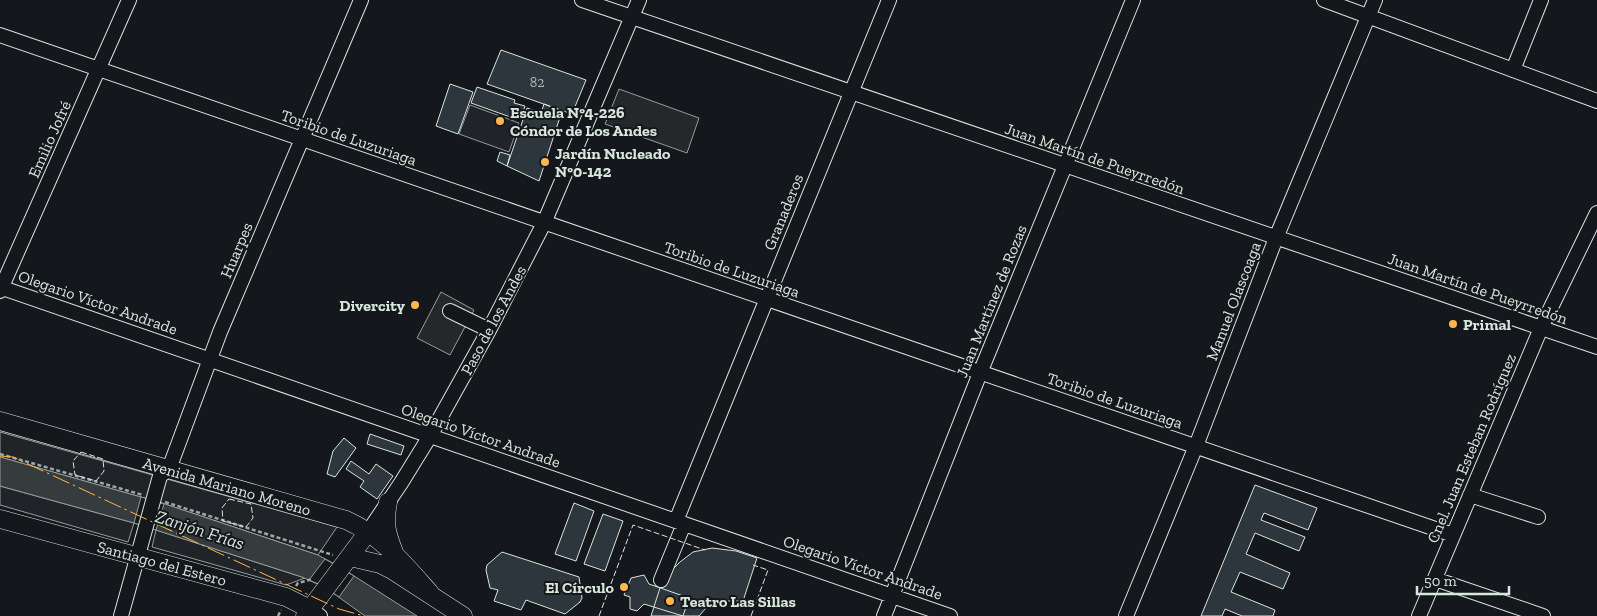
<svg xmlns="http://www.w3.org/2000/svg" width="1597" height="616" font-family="'Zilla Slab',serif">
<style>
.green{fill:#202428;stroke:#939e99}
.parking{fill:#24282b;stroke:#939e99}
.water{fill:#363b3e;stroke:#939e99}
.pier{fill:#14181c;stroke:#939e99}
.building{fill:#2c363c;stroke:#d8e6dc}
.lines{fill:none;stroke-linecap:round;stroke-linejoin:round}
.minor-casing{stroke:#d8e6dc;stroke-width:16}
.major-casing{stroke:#d8e6dc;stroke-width:19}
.path{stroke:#9da8a2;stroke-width:2.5;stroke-dasharray:4 2.5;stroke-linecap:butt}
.minor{stroke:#14181c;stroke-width:14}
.major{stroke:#14181c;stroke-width:18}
.fence{stroke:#d8e6dc;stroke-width:1;stroke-dasharray:6 2.5;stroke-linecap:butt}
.power{stroke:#ffb74d;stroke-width:1;stroke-dasharray:18 4 2.5 4;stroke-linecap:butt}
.poi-dot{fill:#ffb74d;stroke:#14181c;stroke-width:2}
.labels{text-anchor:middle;stroke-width:4;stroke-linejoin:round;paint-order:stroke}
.number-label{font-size:14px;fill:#adbab4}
.poi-label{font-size:16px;font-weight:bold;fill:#d8e6dc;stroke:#14181c;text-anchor:start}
.street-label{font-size:16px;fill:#d8e6dc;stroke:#14181c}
.water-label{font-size:18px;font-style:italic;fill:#d8e6dc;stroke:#14181c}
</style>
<rect width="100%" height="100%" fill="#14181c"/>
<path class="green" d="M470 105 519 123 509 152 459 134Z
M0 432 337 527 318 555 162 503 0 457Z
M0 486 134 523 128 542 0 505Z
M156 530 305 578 286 585 152 547Z"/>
<path class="parking" d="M619 89 699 118 687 153 605 124Z
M441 292 474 310 450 355 417 338Z"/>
<path class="water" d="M0 457 162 503 318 555 340 567 417 616H365L326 588 302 577 134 523 0 486Z"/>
<path class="pier" d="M141 497 164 504 156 530 134 523Z
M325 559 354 576 339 597 323 586 309 580Z"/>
<path class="building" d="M501 50 586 80 572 114 487 84Z
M450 84 473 92 458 134 436 126Z
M477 87 515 100 514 103 525 106 522 115 518 114 516 119 471 103Z
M544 104 562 111 539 181 507 166 527 108 541 113Z
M500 152 510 155 507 166 497 161Z
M370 434 404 446 401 455 367 444Z
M344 438 356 448 335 477 327 474 333 451Z
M351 461 369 474 376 464 393 476 377 499 360 487 364 481 346 469Z
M1255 485 1317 508 1308 530 1264 513 1261 520 1305 537 1299 551 1255 533 1246 554 1290 573 1283 589 1240 572 1231 592 1275 610 1273 616H1242L1225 609 1222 616H1201Z
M574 503 594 511 576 561 555 554Z
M603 514 623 521 605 571 584 564Z
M712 548 736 551 757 558 743 601H726L717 603 707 607 699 616H651L660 588 669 573 680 562 693 552Z
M502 552 579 577 582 598 580 602 565 614 526 600 521 610 494 601 498 590 490 588 486 570 487 565Z
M644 575 649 584 689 598 683 616 644 604 637 611 630 609V597L624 595 631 578Z"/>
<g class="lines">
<g class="minor-casing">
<path id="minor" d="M582 0 1597 347
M1324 0 1597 101
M0 35 1453 535
M1513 70 1541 0
M0 287 950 616
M0 291 129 0
M450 311 489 330
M1470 495 1538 517
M676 521 889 0
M368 532 401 483 430 436 489 330 544 223 639 0
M1435 579 1543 616
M661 580 684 524
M310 609 320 616
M121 616 160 476 169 469 220 332 361 0
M884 616 980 373 1133 0
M1126 616 1196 446 1276 238 1375 0
M1419 616 1541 328 1597 213"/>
</g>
<g class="major-casing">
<path id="major" d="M0 421 346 520C382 536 405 565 430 593
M388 502C384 523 386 532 394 552
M0 519 286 597 310 609
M350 557 380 564 392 570 463 616
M305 616 368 532"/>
</g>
<path class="path" d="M0 454 143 495
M165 502 333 555
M296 586 298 583 313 579
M278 616 281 610"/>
<use href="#minor" class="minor"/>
<use href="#major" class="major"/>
<path class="fence" d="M81 452 103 459 104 471 96 481 75 475 73 461Z
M229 499 251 504 253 518 246 527 223 521 222 508Z
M599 616 633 525 705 550
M751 616 768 570 753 565"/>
<path class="power" d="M0 456 13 457 339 609 364 616"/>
</g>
<g class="poi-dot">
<circle cx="500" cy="121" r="5"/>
<circle cx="545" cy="162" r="5"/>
<circle cx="415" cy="305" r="5"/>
<circle cx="1453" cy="324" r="5"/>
<circle cx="624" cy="587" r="5"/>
<circle cx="670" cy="601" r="5"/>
</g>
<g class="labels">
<g class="number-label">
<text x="537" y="87">82</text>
</g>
<g class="poi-label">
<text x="510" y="118">Escuela N°4-226<tspan x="510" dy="18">Cóndor de Los Andes</tspan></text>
<text x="555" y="159">Jardín Nucleado<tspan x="555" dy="18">N°0-142</tspan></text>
<text x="405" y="311" text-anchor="end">Divercity</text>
<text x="1463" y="330">Primal</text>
<text x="614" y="593" text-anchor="end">El Círculo</text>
<text x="680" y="607">Teatro Las Sillas</text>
</g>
<g class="street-label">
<text transform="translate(349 137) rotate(19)" y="6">Toribio de Luzuriaga</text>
<text transform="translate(49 139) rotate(-66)" y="6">Emilio Jofré</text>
<text transform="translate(1095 158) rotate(19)" y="6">Juan Martín de Pueyrredón</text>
<text transform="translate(783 212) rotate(-68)" y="6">Granaderos</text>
<text transform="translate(236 250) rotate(-67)" y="6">Huarpes</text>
<text transform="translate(732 269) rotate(19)" y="6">Toribio de Luzuriaga</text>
<text transform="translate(1478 288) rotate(19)" y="6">Juan Martín de Pueyrredón</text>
<text transform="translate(991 301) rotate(-68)" y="6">Juan Martínez de Rozas</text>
<text transform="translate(1233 301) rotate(-69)" y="6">Manuel Olascoaga</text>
<text transform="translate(98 302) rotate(19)" y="6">Olegario Víctor Andrade</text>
<text transform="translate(493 320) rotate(-62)" y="6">Paso de los Andes</text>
<text transform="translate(1115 400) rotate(19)" y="6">Toribio de Luzuriaga</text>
<text transform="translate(481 435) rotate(19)" y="6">Olegario Víctor Andrade</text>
<text transform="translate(1471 448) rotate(-67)" y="6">Cnel. Juan Esteban Rodríguez</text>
<text transform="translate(227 486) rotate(16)" y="6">Avenida Mariano Moreno</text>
<text transform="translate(162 563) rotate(15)" y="6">Santiago del Estero</text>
<text transform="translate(863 567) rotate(19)" y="6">Olegario Víctor Andrade</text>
</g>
<g class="water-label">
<text transform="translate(200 530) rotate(18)" y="6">Zanjón Frías</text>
</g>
</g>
<path d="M1417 586v8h92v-8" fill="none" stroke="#d8e6dc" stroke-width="2.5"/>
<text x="1424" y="586" font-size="15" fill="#d8e6dc" stroke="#14181c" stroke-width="4" paint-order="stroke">50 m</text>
</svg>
